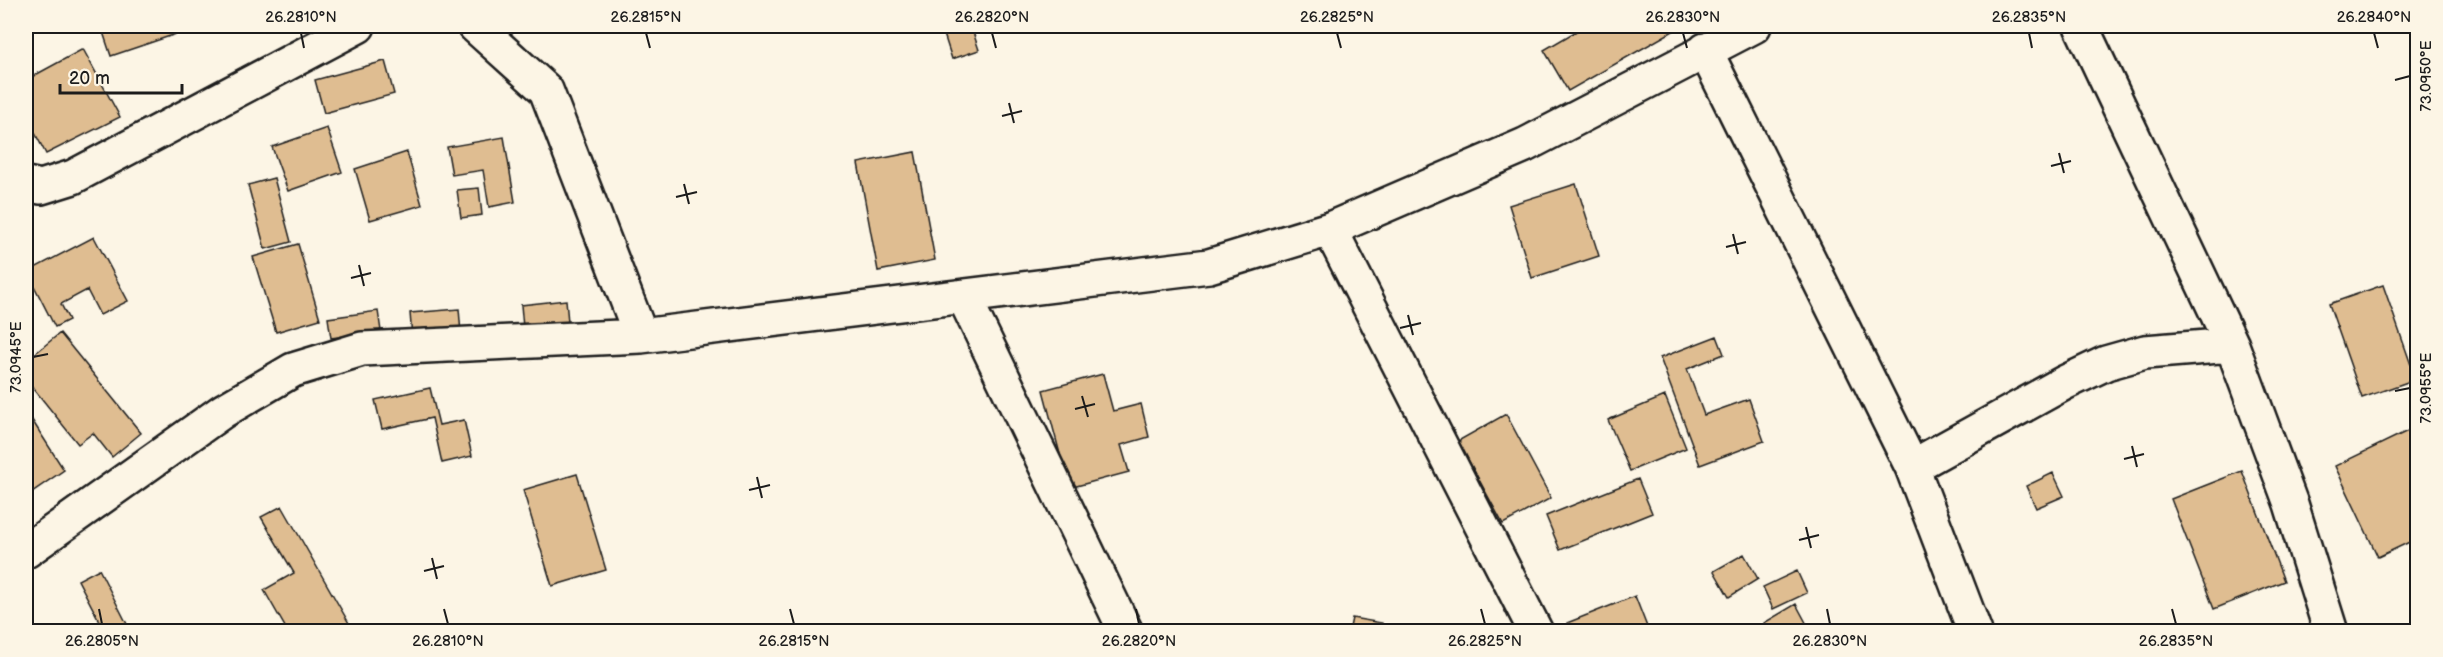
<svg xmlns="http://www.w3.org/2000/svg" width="2443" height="657" font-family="'Balsamiq Sans',sans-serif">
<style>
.building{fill:#dfbd91;stroke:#1c1c1c;stroke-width:1.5}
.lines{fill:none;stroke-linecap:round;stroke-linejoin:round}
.street-casing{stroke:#1c1c1c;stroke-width:38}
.street{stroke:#fcf5e5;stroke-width:33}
.ticks{fill:none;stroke:#1c1c1c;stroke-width:2}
.neatline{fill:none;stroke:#1c1c1c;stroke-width:2}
.ticks-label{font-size:15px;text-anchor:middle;fill:#1c1c1c}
</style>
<rect width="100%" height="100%" fill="#fcf5e5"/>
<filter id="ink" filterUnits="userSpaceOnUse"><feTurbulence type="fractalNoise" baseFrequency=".0167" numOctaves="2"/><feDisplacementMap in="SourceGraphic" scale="12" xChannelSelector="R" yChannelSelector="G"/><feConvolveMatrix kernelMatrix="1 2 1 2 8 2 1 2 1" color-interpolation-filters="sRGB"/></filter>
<g filter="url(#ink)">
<path class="building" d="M101 26H177L179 33 111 56Z
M950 26H971L979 50 952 59 942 28Z
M1585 26H1682L1568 91 1544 50Z
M83 49 120 117 46 154 26 116V80Z
M385 61 394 94 324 113 315 80Z
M327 128 342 172 288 191 272 147Z
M504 137 515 202 489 207 483 170 452 175 447 147Z
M407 152 422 205 370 220 355 169Z
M915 152 935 260 878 271 858 163Z
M274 178 291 242 265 249 248 185Z
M1576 184 1599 256 1532 278 1509 205Z
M479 188 482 215 461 218 457 190Z
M94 237 128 301 100 315 87 290 61 304 69 320 55 327 27 272Z
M298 244 320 319 276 332 253 257Z
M2383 285 2416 379 2362 398 2329 304Z
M566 300 568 322 523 327 521 305Z
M459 309 461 333 412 337 410 313Z
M378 311 381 331 331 338 328 318Z
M60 333 141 433 112 457 93 433 78 444 26 379V361Z
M1717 336 1724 354 1687 369 1704 415 1749 399 1764 441 1700 465 1660 358Z
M1103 374 1113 411 1141 404 1149 437 1121 445 1129 472 1069 488 1043 390Z
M430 388 439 425 464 420 472 456 442 463 432 418 382 429 375 400Z
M1665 396 1686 448 1630 471 1608 420Z
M1506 414 1551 498 1503 524 1458 441Z
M30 417 64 470 26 496V420Z
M2418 426V538L2378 557 2335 466Z
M2242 471 2284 581 2214 609 2171 499Z
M2053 473 2064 496 2036 508 2026 486Z
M577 474 606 570 552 586 523 490Z
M1638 479 1652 513 1560 550 1546 516Z
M282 506 354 632H288L264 590 294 573 261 517Z
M1744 554 1758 579 1729 597 1714 571Z
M99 569 131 632H91L102 626 78 580Z
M1797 571 1807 593 1773 609 1763 587Z
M1635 596 1649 632H1570L1567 623Z
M1796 604 1811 632H1769L1764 623Z
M1352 618 1382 623 1381 632H1349Z"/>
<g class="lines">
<g class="street-casing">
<path id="street" d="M475 26 546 90 641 336
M2081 26 2232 345 2291 504 2331 632
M1705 50 1912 467 1975 632
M26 184 41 187 73 177 358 26
M1330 229 1536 632
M964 297 1126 632
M1912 467 2064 383 2106 363 2145 352 2232 345
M26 551 223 411 293 370 362 349 641 336 1209 266 1330 229 1525 145 1754 26"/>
</g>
<use href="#street" class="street"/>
</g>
</g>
<path class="ticks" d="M301 33 304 48M646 33 650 48M992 33 996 48M1337 33 1341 48M1683 33 1687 48M2029 33 2032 48M2374 33 2378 48M2395 80 2410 76M1009 103 1014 123M1002 116 1022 111M2059 153 2064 173M2051 166 2071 161M684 184 689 204M676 197 697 192M1733 234 1738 254M1726 247 1746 242M359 265 364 286M351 278 371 273M1408 315 1413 335M1400 328 1421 323M33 357 48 354M2395 391 2410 388M1082 396 1088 417M1075 409 1095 404M2132 446 2137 467M2124 459 2144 454M757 477 762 498M749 490 770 485M1806 527 1811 548M1799 540 1819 535M432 558 437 579M424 571 444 566M99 609 102 624M444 609 448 624M790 609 794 624M1136 609 1139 624M1481 609 1485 624M1827 609 1830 624M2172 609 2176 624"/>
<rect width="2443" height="657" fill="none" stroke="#fcf5e5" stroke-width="66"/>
<path d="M60 84v9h122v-9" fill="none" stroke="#1c1c1c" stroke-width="3"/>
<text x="69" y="84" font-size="18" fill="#1c1c1c" stroke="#fcf5e5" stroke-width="4.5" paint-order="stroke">20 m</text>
<rect x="33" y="33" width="2377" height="591" class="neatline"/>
<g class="ticks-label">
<text x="301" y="22">26.2810°N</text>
<text x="646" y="22">26.2815°N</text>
<text x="992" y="22">26.2820°N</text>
<text x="1337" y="22">26.2825°N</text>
<text x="1683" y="22">26.2830°N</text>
<text x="2029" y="22">26.2835°N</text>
<text x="2374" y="22">26.2840°N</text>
<text transform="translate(2426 76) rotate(-90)" y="5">73.0950°E</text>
<text transform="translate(16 357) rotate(-90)" y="5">73.0945°E</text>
<text transform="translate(2426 388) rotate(-90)" y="5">73.0955°E</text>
<text x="102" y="646">26.2805°N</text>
<text x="448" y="646">26.2810°N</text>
<text x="794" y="646">26.2815°N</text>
<text x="1139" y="646">26.2820°N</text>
<text x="1485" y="646">26.2825°N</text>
<text x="1830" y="646">26.2830°N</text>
<text x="2176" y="646">26.2835°N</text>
</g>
</svg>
